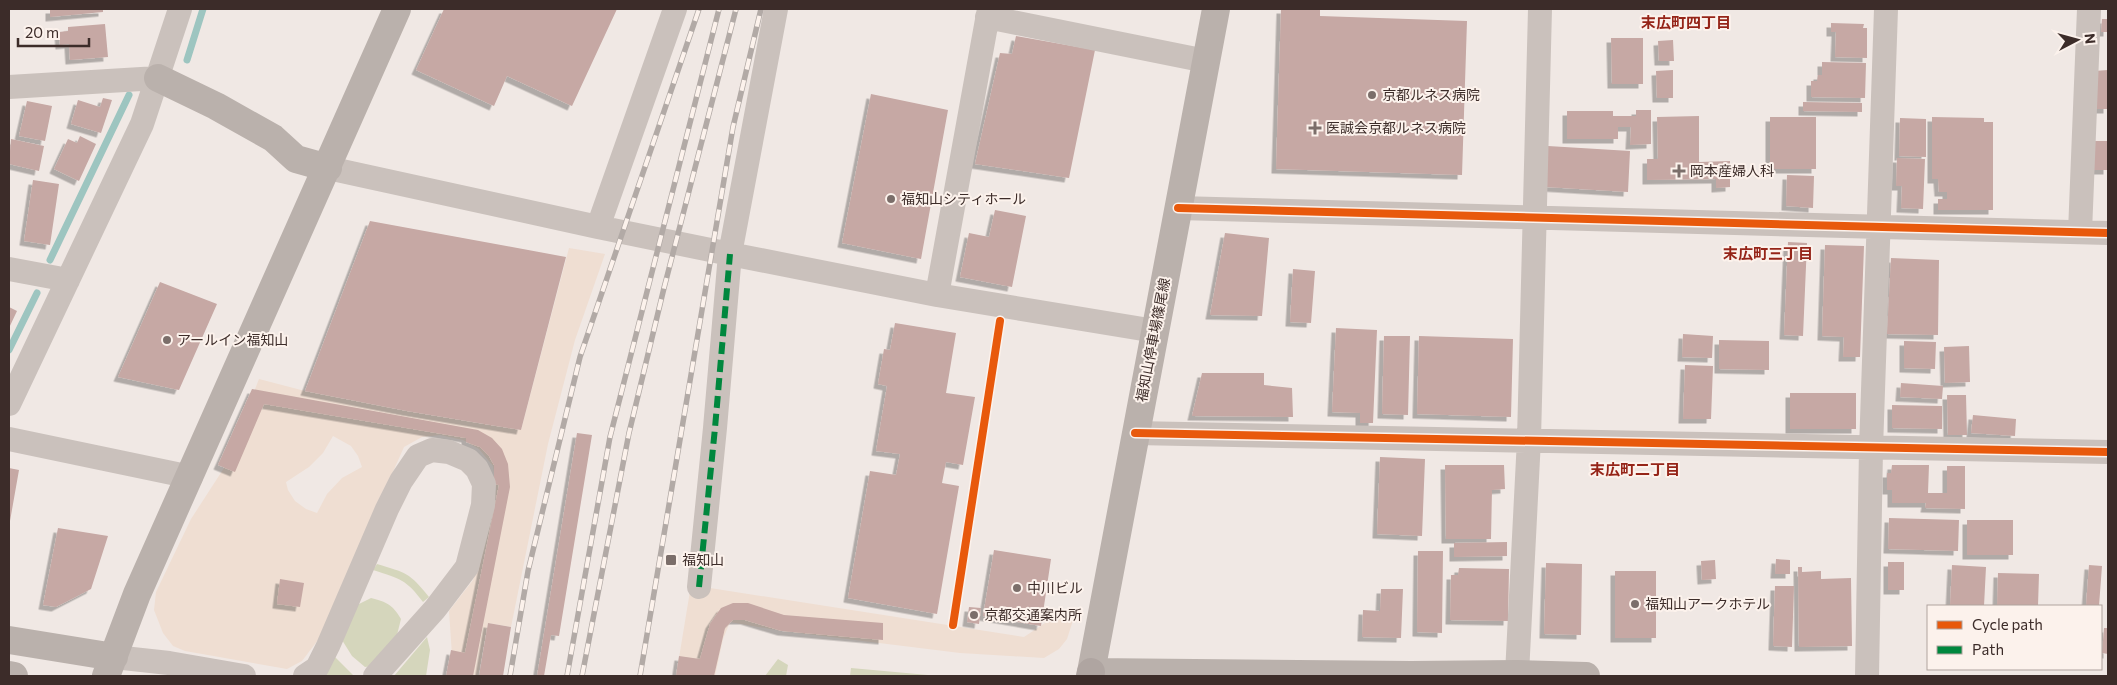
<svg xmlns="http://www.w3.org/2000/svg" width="2117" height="685" font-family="Commissioner,'Noto Sans JP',sans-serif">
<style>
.green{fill:#d5d6bc}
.plaza{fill:#efded2;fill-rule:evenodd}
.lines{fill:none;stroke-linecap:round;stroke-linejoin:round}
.stream{stroke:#9dc5c0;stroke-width:7}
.building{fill:#c6a8a4;filter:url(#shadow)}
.street{stroke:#cac1bc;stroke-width:24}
.secondary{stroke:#bab1ac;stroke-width:28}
.primary{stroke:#afa5a1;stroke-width:28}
.rail-casing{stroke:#b2aaa6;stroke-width:5.5}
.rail{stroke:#fcf2ec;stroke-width:4;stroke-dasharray:11;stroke-linecap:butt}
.quiet{stroke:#00873e;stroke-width:6;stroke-dasharray:12 6;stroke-linecap:butt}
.cycleway-casing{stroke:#fcf2ec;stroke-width:11}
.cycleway{stroke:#e8590c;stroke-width:8}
.poi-dot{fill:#7b6e6a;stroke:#fcf2ec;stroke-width:2}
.labels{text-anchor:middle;stroke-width:4;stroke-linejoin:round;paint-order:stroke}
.poi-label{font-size:14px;fill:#3c2c29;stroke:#fcf2ec;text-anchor:start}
.street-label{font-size:14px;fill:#3c2c29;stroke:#fcf2ec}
.neighbourhood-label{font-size:15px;font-weight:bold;fill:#952418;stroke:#fcf2ec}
</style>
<defs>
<filter id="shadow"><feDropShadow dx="-4.5" dy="4.5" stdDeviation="0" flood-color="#0004"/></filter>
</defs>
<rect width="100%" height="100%" fill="#f0e8e4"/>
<path class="green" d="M377 564C406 573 409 572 429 597L423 602C406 579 400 579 373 570Z
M371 598C387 602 393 605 401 619L397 635 372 666 365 667 352 656 342 640 357 605Z
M427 637 430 650 426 676H394Z
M335 657 354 676H322Z
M778 659 788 665 786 676H765Z
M851 668 939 676H850Z"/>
<path class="plaza" d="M569 248 605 254 575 340 548 444 511 627 488 623 478 676H448L452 655 449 611 473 580 496 488 493 466 479 449 463 440 440 435 422 437 404 447 318 640 302 661 287 669 185 651 173 646 163 633 154 610 156 592 191 519 224 468 259 379 305 391 407 411 521 430ZM333 436 351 446 358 456 362 467 342 478 327 494 317 513 306 509 295 501 288 490 286 482 309 467 323 453Z
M691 585 1024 637 1057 615 1075 614 1067 639 1059 649 1044 658 960 653 782 631 730 622 723 639 715 676H676Z"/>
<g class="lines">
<path class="stream" d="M187 60 203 9
M50 260 129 95
M9 350 37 293"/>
</g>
<path class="building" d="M50 9H103V12L50 17Z
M444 9H617L572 106 507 76 494 106 416 70Z
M1281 9 1320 10V16L1467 21 1462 175 1276 169Z
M2102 19H2108V32H2101Z
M1831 23 1864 24 1863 28H1867V58L1835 57 1836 32H1831Z
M105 24 108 57 70 60 69 44 60 45 59 32 68 31V27Z
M1016 36 1095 50 1069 178 975 164 1000 53 1012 54Z
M1611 38H1643V84H1612Z
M1673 40 1674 61H1659L1658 41Z
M1822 62 1866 63 1865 98 1811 97V81H1817L1818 75H1822Z
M1673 70V98H1657L1656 71Z
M2108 70V109H2096L2094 71Z
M871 94 948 110 921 259 842 243Z
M103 98 112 100 101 133 71 124 78 100 100 107Z
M27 101 52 106 45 141 19 136Z
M1803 102 1862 103V112L1803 111Z
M1636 110H1651V144L1630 145 1631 127H1618V139H1567V111H1613V116H1636Z
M1699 116V162L1730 161V187L1716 188V179L1647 180V159H1658L1657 117Z
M1770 117H1816V169H1770Z
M1932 117 1984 118V122H1993V210H1938V199H1947V192H1939L1938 179H1932Z
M1900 118 1926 119V157L1899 156Z
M80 136 96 144 79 181 54 169 68 139 77 143Z
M11 139 44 146 39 171 9 164Z
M2093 141H2108V170H2094Z
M1548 146 1630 151 1628 192 1546 187Z
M1897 158 1925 159 1923 209 1901 208 1902 186H1896Z
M1787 175 1814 176 1813 208 1786 206Z
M33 180 59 184 50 245 24 241Z
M995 210 1026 216 1012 287 960 277 969 233 989 237Z
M370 221 566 257 521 430 407 411 305 391Z
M1225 233 1269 238 1262 316 1210 315Z
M1788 242 1807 243 1803 336 1784 335Z
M1825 245 1864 246 1860 357H1843L1844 337 1822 336Z
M1891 258 1939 260 1938 335 1887 334Z
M1293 269 1315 271 1311 323 1290 322Z
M160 282 217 304 179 390 118 377Z
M9 307 17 311 9 328Z
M895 323 956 333 946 393 975 397 963 465 946 462 942 483 959 486 937 614 848 598 870 471 896 475 900 454 876 451 887 386 878 384 884 349 890 350Z
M1336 328 1377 330 1373 423H1360V413L1332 412Z
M1683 334 1713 336 1712 358 1682 357Z
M1384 336H1410L1408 415 1382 414Z
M1419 336 1513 339 1511 417 1417 414Z
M1719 340 1769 341V370L1719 369Z
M1904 341 1936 342 1935 369 1904 368Z
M1969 346 1970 382 1945 383 1944 347Z
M1685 365 1713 366 1711 419H1683Z
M1202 373H1264V385L1292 388 1293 417 1192 416Z
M1901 383 1943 386 1942 399 1900 397Z
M252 389 478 430 492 438 502 449 508 464 510 487 473 676H446L451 650 465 653 499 485 494 484V465L489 456 480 447 466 442V438L264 404 235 472 218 465Z
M1790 393H1856V429H1790Z
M1947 395H1966L1967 435H1948Z
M1892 405 1942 406V429L1892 428Z
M1973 415 2016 419 2015 436 1971 433Z
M577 433 592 435 559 636 551 635 544 676H537Z
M1380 457 1425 459 1422 536 1377 534Z
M1445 465H1504L1505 489 1492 490 1491 539H1446Z
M1892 465H1929L1928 493H1947V466H1965V509L1925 508 1926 503H1892V490H1887V473H1891Z
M9 468 19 470 10 521H9Z
M1889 518 1959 520 1958 551 1888 549Z
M1967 520H2013V555H1967Z
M58 528 108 536 91 589 56 607 43 605Z
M1507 542V556L1454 557V543Z
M994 550 1051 559 1041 626 983 616Z
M1418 551H1443L1442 633 1417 632Z
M1776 559 1790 560V574H1775Z
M1715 560 1716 579 1702 580 1701 561Z
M1888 562H1904V590H1888Z
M1546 563 1582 564 1581 635 1544 634Z
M1952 565 1986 567 1984 606H1950Z
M2089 565 2102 566 2099 606H2086Z
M1798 567H1802V572L1821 571V579L1851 578 1852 646 1799 647Z
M1459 568 1509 569 1508 621 1450 620 1451 575H1458Z
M1615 571H1656V638H1615Z
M1998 573 2039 574 2038 606H1997Z
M280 579 304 583 300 607 277 604Z
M1775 586H1794L1792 647 1773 646Z
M1381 589H1403L1401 638 1362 637 1363 610 1380 611Z
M733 603H748L784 615 883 623V640L782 631 745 620H733L725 628 714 676H676L679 656 700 659 710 624 721 608Z
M969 607 981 608 979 624 967 622Z
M488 623 511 627 503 676H479Z
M2104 628H2108V654L2102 653Z"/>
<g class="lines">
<path class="street" d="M776 9 730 254 937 295 1155 331
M987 17 1206 61
M9 87 158 78
M328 168 598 227 675 9
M1178 208 2108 233
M598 227 730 254 715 428 699 587
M2080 232 2089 9
M9 269 68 280
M937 295 989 9
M9 404 142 124 180 9
M1135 433 2108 452
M9 439 191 477
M114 657 169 663 244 676
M1517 674 1529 439 1540 9
M305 676 317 668 328 646 387 509 401 481 418 456 432 450 449 452 468 460 477 469 484 484 483 505 467 567 435 609 375 676
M1867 676 1871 449 1886 9"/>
<path class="secondary" d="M1216 9 1091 672 1411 675 1517 674 1586 676
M158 78 216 106 273 138 296 159 328 168
M9 640 114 657
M9 675 14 676
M106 676 137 594 397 9"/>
<path class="primary" d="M1090 676 1091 672"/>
<g class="rail-casing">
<path id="rail" d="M510 676 528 571 580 357 699 9
M567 676 610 437 719 9
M582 676 629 433 664 288 736 9
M640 676 733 127 761 9"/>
</g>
<use href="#rail" class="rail"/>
<path class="quiet" d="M699 587 715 428 730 254"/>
<g class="cycleway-casing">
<path id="cycleway" d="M1178 208 2108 233
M1135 433 2108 452
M953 625 1000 321"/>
</g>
<use href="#cycleway" class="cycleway"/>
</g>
<g class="poi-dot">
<circle cx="1372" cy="95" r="5"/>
<path d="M1312.5 120.5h5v5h5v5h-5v5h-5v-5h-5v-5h5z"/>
<path d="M1676.5 163.5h5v5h5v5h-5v5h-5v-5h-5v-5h5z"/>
<circle cx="891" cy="199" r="5"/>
<circle cx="167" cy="340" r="5"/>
<rect x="665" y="554" width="12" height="12" rx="2.5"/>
<circle cx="1017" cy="588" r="5"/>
<circle cx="1635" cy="604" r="5"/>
<circle cx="974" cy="615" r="5"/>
</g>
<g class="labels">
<g class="poi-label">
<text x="1382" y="100">京都ルネス病院</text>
<text x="1326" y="133">医誠会京都ルネス病院</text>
<text x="1690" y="176">岡本産婦人科</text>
<text x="901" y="204">福知山シティホール</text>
<text x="177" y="345">アールイン福知山</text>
<text x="682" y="565">福知山</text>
<text x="1027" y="593">中川ビル</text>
<text x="1645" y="609">福知山アークホテル</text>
<text x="984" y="620">京都交通案内所</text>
</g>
<g class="street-label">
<text transform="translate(1153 340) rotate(-79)" y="5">福知山停車場篠尾線</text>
</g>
<g class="neighbourhood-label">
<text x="1686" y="28">末広町四丁目</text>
<text x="1768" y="259">末広町三丁目</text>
<text x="1635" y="475">末広町二丁目</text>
</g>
</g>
<rect width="2117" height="685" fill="none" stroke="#3c2c29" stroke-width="20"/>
<rect x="1927" y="605" width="175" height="65" fill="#fcf2ec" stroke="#afa39e"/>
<rect x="1937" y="621" width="25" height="8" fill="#e8590c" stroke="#afa39e"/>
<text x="1972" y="630" font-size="15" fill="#3c2c29">Cycle path</text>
<rect x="1937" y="646" width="25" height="8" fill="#00873e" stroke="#afa39e"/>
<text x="1972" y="655" font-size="15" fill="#3c2c29">Path</text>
<g transform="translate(2077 40) rotate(84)" stroke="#fcf2ec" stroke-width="4" paint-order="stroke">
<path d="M0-4L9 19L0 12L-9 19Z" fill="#3c2c29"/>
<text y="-8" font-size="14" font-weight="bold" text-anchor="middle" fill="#3c2c29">N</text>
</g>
<path d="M18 38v8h71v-8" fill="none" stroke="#3c2c29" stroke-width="2.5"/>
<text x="25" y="38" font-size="15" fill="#3c2c29" stroke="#fcf2ec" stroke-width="4" paint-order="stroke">20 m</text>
</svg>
